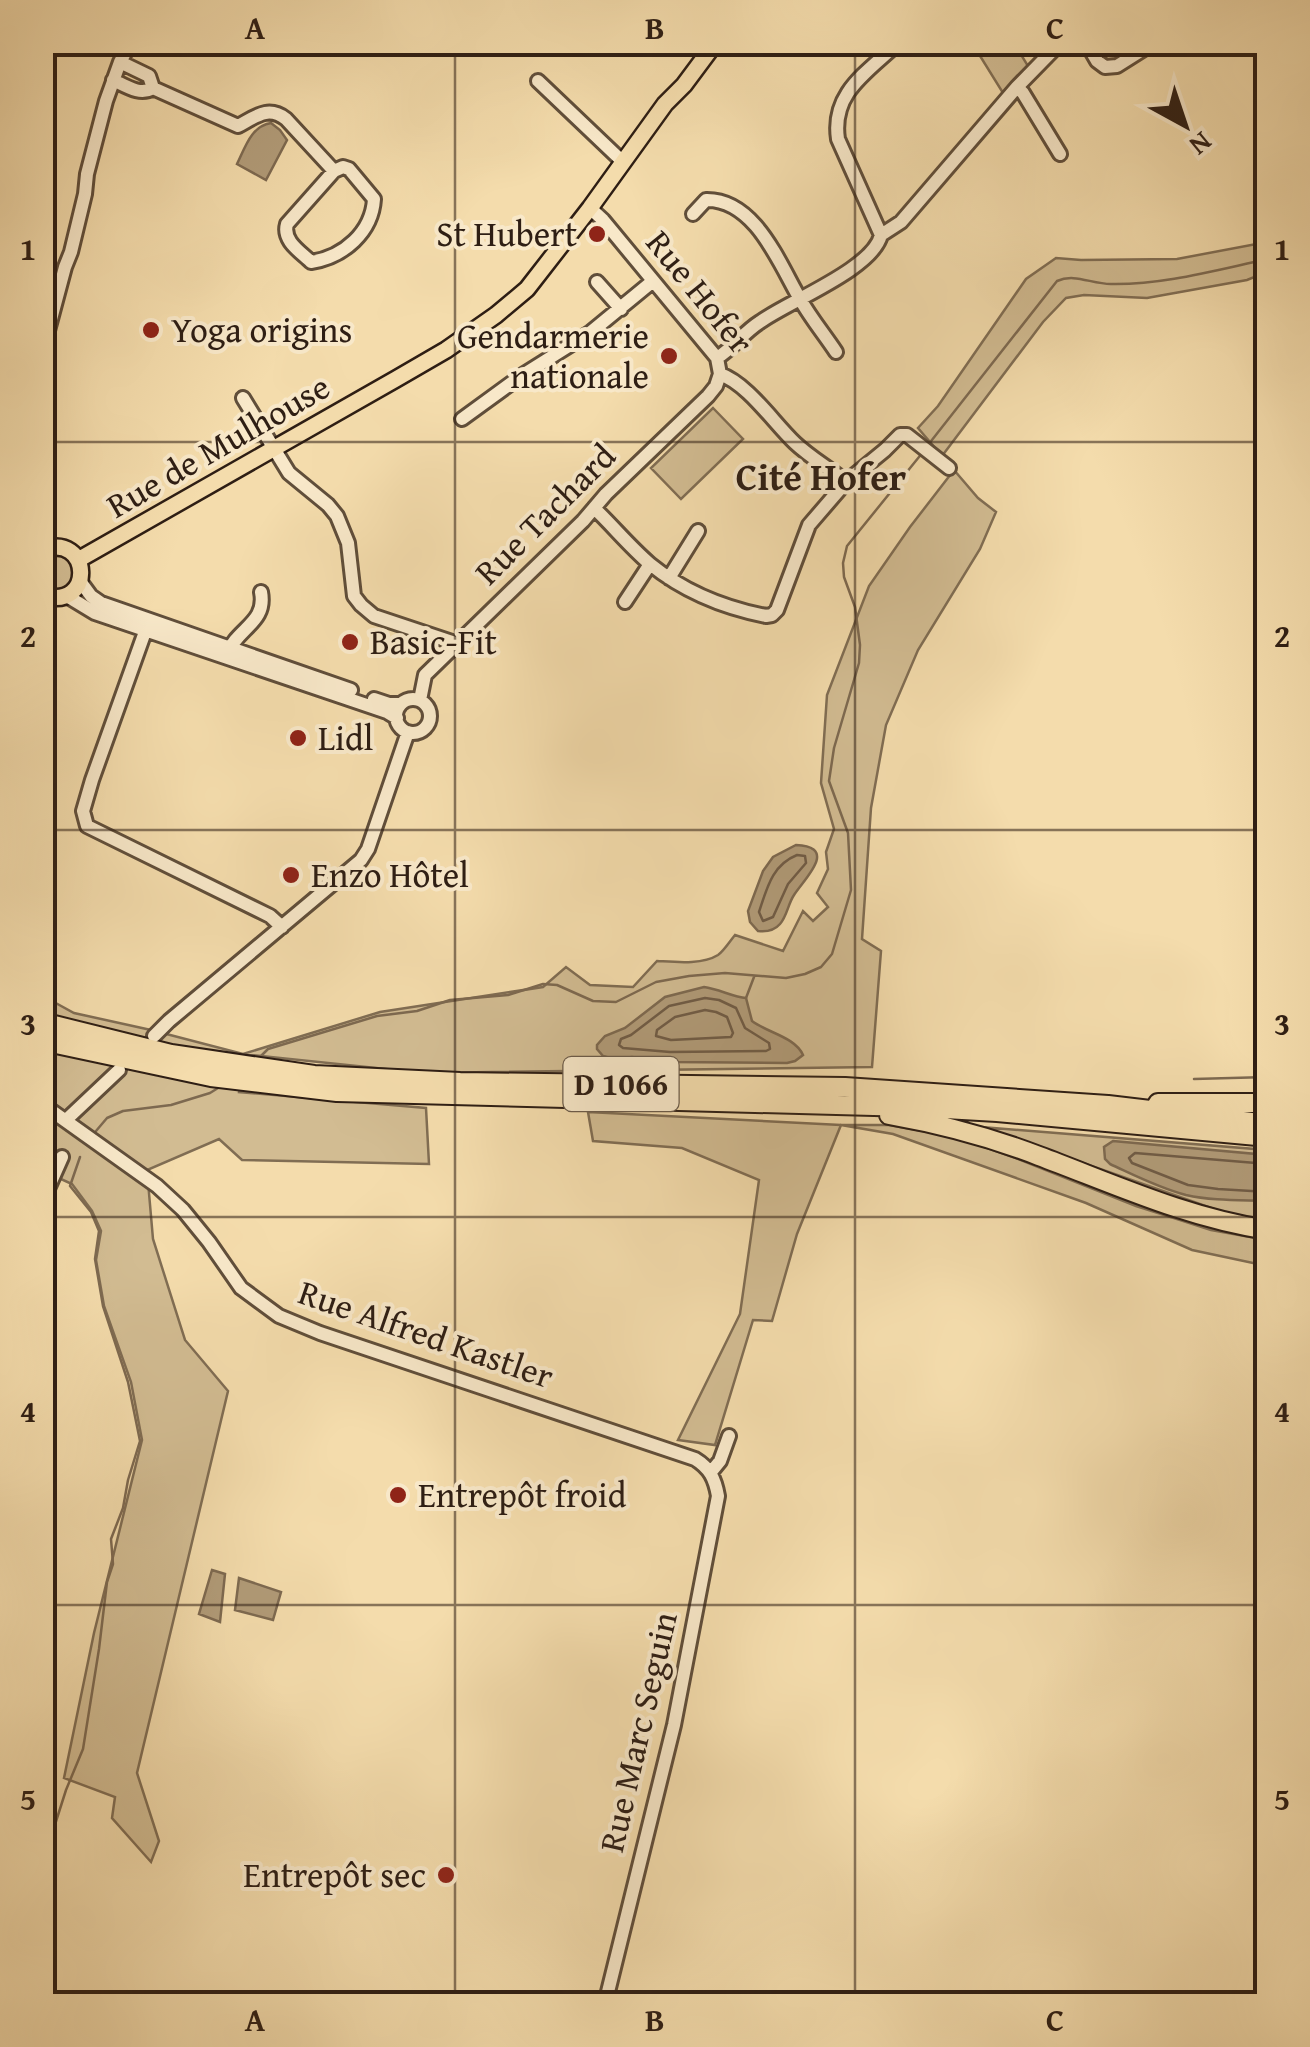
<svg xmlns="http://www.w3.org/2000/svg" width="1310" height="2047" font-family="'Gentium Book Plus',serif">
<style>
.green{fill:#d2bc92;stroke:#806d53;stroke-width:2.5}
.water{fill:#b19b78;stroke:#7d6950;stroke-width:2.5}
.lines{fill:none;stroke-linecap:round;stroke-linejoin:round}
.shore{stroke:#705c46;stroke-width:2.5}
.stream{stroke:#7d6950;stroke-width:2.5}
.minor-casing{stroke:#604e3a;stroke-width:18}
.major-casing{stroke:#2e1e14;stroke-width:20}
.highway-casing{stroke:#2e1e14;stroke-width:22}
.minor{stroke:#f8e8c9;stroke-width:12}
.major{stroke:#f4dcac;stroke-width:15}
.highway{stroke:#f4dcac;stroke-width:18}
.grid{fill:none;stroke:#2e1e14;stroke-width:2.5;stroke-opacity:0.55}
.poi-dot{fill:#8f2418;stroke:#f8e8c9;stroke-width:4}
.labels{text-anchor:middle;stroke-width:8;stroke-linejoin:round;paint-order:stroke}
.shield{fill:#f8e8c9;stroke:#6b5b4a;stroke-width:2.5}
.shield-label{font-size:32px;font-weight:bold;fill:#2e1e14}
.poi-label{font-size:35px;fill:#2e1e14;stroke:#f8e8c9;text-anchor:start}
.street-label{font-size:35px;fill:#2e1e14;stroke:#f8e8c9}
.neighbourhood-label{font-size:38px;font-weight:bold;fill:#2e1e14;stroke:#f8e8c9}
.neatline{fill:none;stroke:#2e1e14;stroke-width:4}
.grid-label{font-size:32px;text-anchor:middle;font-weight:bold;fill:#2e1e14}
</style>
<rect width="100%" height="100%" fill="#f4dcac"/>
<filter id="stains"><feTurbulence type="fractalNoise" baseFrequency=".002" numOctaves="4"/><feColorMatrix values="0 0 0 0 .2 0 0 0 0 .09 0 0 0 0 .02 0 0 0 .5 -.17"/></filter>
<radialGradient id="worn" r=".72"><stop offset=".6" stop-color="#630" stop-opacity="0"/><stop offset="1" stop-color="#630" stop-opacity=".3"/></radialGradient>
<path class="green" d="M972 43H1014L1028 66 1003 93Z
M1267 242V272L1247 280 1147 298 1084 295 1066 298 1043 322 942 456 918 428 938 406 1026 279 1056 258 1081 260 1177 259Z
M713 408 743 439 681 499 651 468Z
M954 470 978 498 996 512 980 549 918 650 886 725 871 808 862 939 881 951 872 1067 424 1073 243 1054 239 1092 426 1108 429 1164 242 1160 219 1139 147 1170 153 1239 185 1340 228 1391 137 1773 159 1841 151 1862 112 1818 115 1797 64 1778 94 1633 142 1440 131 1382 104 1306 96 1260 101 1231 92 1211 72 1184 50 1174 43 1193V1142L53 1131 43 1124V996L74 1013 151 1030 243 1054 380 1012 543 987 566 967 590 985 633 987 657 961C675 962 702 965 718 955 724 951 730 941 735 935L783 951 803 911 813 921 828 907 817 893 828 869 826 852 834 829 821 783 827 695 869 586 910 527Z
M40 573a17 17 0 1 1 34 0a17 17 0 1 1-34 0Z
M588 1112 841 1125H889L934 1133 970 1142 1013 1157 1136 1206 1177 1219 1211 1230 1267 1240V1266L1192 1250 1086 1203 893 1134 841 1125 797 1234 772 1321 753 1320 715 1445 678 1440 740 1314 759 1180 682 1148 593 1141Z
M981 1127 1267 1150V1222L1231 1215Z"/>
<path class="water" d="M271 123 280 130 287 140 266 180 237 164C245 148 251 126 271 123Z
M796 845C840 847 803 880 794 895 788 904 787 916 780 924 774 931 767 932 758 931L750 922 748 911 763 871 773 857Z
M704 987C719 989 733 997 746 998L752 1021C768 1033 795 1037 803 1055L795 1061 787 1063 670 1062 632 1057 614 1059 603 1056 597 1049V1045L605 1036 625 1028 665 997Z
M1113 1141 1267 1155V1201C1240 1200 1212 1201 1186 1195 1159 1188 1134 1175 1110 1164L1105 1159 1104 1147Z
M212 1570 225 1574 220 1622 199 1614Z
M239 1578 281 1592 273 1620 235 1610Z"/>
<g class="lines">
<path class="shore" d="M797 855 805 856 806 863 788 884 773 917 763 921 759 912C767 888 772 865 797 855Z
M705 998 719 1000 736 1008 745 1028 769 1043 770 1049 766 1051 670 1052 623 1048 619 1045 621 1039 631 1035 669 1006Z
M705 1010 716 1012 727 1017 733 1033 731 1037 671 1040 656 1036 657 1030 675 1017Z
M1268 1164 1135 1153 1129 1158 1132 1163 1188 1185 1218 1189 1268 1192"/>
<path class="stream" d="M928 445 1057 281C1075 273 1091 284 1111 284 1163 285 1216 270 1268 259
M746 998 754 977
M259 1058 268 1049 377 1016 417 1011 450 1000 508 995 543 984 557 985 593 1001 616 1002 656 982 689 976 725 973 786 978 805 974 821 967 832 954 851 890 848 833 829 781 834 748 859 663 860 645 855 607 844 577 843 563 847 546 923 452
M1194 1079 1268 1077
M96 1131 107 1118 123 1111 171 1105 210 1093 218 1088
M45 1856 66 1790 83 1749 99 1649 107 1582 113 1564 111 1539 123 1508 128 1480 140 1441 128 1382 103 1306 95 1259 99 1231 91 1212 70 1186 80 1157"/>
<g class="minor-casing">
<path id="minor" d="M1086 42 1097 61 1105 67 1117 66 1155 42
M120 62 149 76 153 88 238 126C255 117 268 105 286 119L334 171 287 224C282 241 301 252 311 262 344 257 372 232 374 199L349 169 343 167 334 171
M113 80C126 86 140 96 153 88
M538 81 623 162
M1017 87 1023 93 1060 154
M590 208 603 220 717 358 720 374C748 384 773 422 795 443 811 458 829 468 846 482L885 450 900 435H907L949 468
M693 214 706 200C755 199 779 263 800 299 810 317 824 334 836 352
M881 235 838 139C831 92 868 72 899 42
M597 282 621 309
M42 353 65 267 71 252 85 194 87 174 106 101 120 62 131 42
M717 358C733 348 744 332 760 322 789 301 873 269 881 235L901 222 1017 87 1061 42
M243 398 289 473 328 505 337 516 348 543 354 596 361 605 374 616 455 643
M462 419 521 376 591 332 653 281
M594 508C613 526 630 547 650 564 683 591 725 608 766 616L772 615 777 610 809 525 846 482
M669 578 698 531
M80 581 91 596 101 603 351 690
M67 596 95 613 387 712 397 718
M625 602 650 564
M146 629 92 780 83 811 87 826 270 916 282 927
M227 654C237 628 267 623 261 592
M374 699 389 704H401
M396 716a17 17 0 1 1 34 0a17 17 0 1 1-34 0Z
M420 700 425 675 583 521 606 494 708 396 716 386 720 374
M154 1036 169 1021 361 860 368 849 408 732
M42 1104 157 1186 183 1210 209 1242 241 1288 279 1316 320 1333 695 1459C710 1468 715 1479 718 1496L674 1725 605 2004
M66 1120 119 1070
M42 1202 62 1157
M711 1472 720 1461 729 1436"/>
</g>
<g class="major-casing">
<path id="major" d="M42 550C91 531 96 612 42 595
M78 560 396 379 446 350 496 315 527 289 590 208 665 104 684 85 716 42"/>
</g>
<g class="highway-casing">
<path id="highway" d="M42 1022 171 1054 314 1075 460 1082 845 1087 1108 1105 1268 1124
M42 1041 211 1077 337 1092 911 1107 997 1112 1268 1137
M1158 1103H1268
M889 1115C940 1124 990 1137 1039 1156 1114 1184 1187 1218 1268 1230"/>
</g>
<use href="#minor" class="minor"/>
<use href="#major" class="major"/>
<use href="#highway" class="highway"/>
</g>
<path class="grid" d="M455 42V2004M855 42V2004M42 442H1268M42 830H1268M42 1217H1268M42 1605H1268"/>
<g class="poi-dot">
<circle cx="597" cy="234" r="10"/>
<circle cx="151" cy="330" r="10"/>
<circle cx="669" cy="356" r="10"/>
<circle cx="350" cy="642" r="10"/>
<circle cx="298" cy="738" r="10"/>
<circle cx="291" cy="875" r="10"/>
<circle cx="398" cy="1495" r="10"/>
<circle cx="446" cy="1875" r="10"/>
</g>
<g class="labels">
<rect class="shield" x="563.5" y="1057" width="115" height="54" rx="8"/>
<g class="shield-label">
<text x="621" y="1095">D 1066</text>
</g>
<g class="poi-label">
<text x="577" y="246" text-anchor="end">St Hubert</text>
<text x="171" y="342">Yoga origins</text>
<text x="649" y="348" text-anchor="end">Gendarmerie<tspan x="649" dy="40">nationale</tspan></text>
<text x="370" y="654">Basic-Fit</text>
<text x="318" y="750">Lidl</text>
<text x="311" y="887">Enzo Hôtel</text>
<text x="418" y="1507">Entrepôt froid</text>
<text x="426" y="1887" text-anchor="end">Entrepôt sec</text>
</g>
<g class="street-label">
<text transform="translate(700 292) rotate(51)" y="12">Rue Hofer</text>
<text transform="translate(218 446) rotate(-30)" y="12">Rue de Mulhouse</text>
<text transform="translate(545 514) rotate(-45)" y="12">Rue Tachard</text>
<text transform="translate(426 1334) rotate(19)" y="12">Rue Alfred Kastler</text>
<text transform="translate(638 1732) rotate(-77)" y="12">Rue Marc Seguin</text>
</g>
<g class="neighbourhood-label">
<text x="821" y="490">Cité Hofer</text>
</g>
</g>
<rect width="1310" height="2047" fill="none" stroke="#f4dcac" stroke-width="110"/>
<g transform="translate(1185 125) rotate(140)" stroke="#f8e8c9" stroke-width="8" paint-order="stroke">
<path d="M0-8L18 38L0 25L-18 38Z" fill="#2e1e14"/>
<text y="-15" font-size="28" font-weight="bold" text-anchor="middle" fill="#2e1e14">N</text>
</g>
<rect x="55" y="55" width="1200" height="1937" class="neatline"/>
<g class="grid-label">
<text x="255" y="39">A</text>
<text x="655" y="39">B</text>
<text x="1055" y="39">C</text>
<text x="28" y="260">1</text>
<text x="1282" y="260">1</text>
<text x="28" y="647">2</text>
<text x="1282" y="647">2</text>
<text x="28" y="1035">3</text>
<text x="1282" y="1035">3</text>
<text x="28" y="1422">4</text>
<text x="1282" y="1422">4</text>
<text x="28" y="1810">5</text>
<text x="1282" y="1810">5</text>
<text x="255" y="2031">A</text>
<text x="655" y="2031">B</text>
<text x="1055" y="2031">C</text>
</g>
<rect width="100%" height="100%" filter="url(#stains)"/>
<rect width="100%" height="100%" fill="url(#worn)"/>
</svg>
